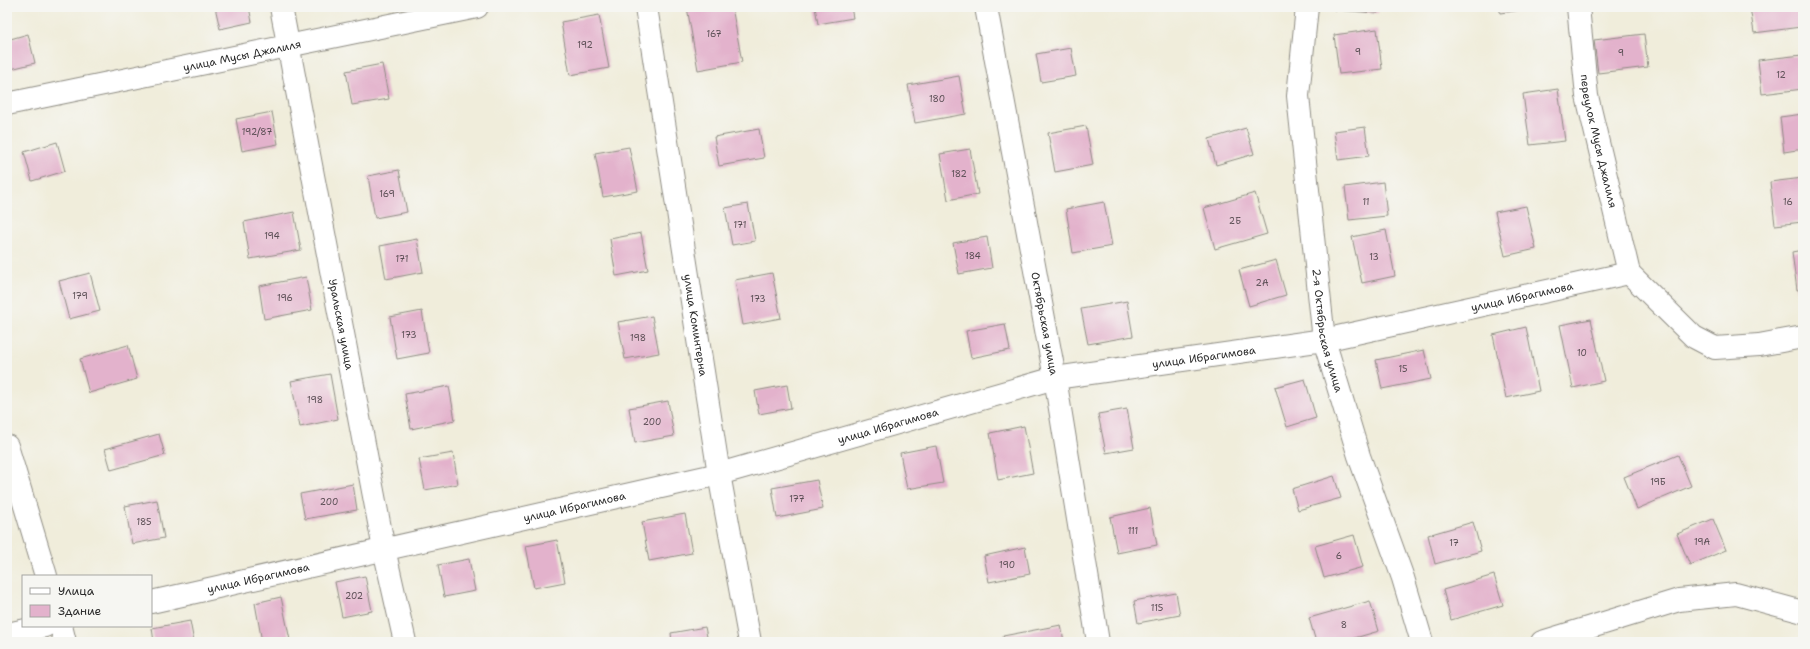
<svg xmlns="http://www.w3.org/2000/svg" width="1810" height="649" font-family="'Shantell Sans',sans-serif">
<style>
.building{fill:#e3b2cc}
.lines{fill:none;stroke-linecap:round;stroke-linejoin:round}
.minor-casing{stroke:#8e8c83;stroke-width:24}
.minor{stroke:#fff;stroke-width:22}
.labels{text-anchor:middle;stroke-width:3;stroke-linejoin:round;paint-order:stroke}
.number-label{font-size:9px;fill:#594d53}
.street-label{font-size:11px;fill:#2b2b2b;stroke:#f6f6f2}
</style>
<rect width="100%" height="100%" fill="#f6f6f2"/>
<filter id="ink" filterUnits="userSpaceOnUse"><feTurbulence type="fractalNoise" baseFrequency=".025" numOctaves="2"/><feDisplacementMap in="SourceGraphic" scale="8" xChannelSelector="R" yChannelSelector="G"/><feConvolveMatrix kernelMatrix="1 2 1 2 8 2 1 2 1" color-interpolation-filters="sRGB"/></filter>
<filter id="wash" filterUnits="userSpaceOnUse"><feTurbulence type="fractalNoise" baseFrequency=".012" numOctaves="4" result="noise"/><feDisplacementMap in="SourceGraphic" scale="16" xChannelSelector="R" yChannelSelector="G"/><feGaussianBlur stdDeviation="0.9" result="paint"/><feColorMatrix in="noise" values="0 0 0 0 0 0 0 0 0 0 0 0 0 0 0 0 0 1.4 0 .05"/><feComposite in="paint" operator="in"/></filter>
<g filter="url(#wash)">
<rect width="100%" height="100%" fill="#f0eddb"/>
<g id="blocks">
<path class="building" d="M215 7H249L252 22 220 29Z
M687 7H732L742 62 698 70Z
M815 7H851L853 18 818 24Z
M1334 7H1379L1378 13 1334 10Z
M1500 7H1536V8L1500 13Z
M1750 7H1798L1801 27 1754 33Z
M599 15 609 68 570 75 561 22Z
M1377 29 1382 69 1339 74 1334 35Z
M28 34 35 63 7 70V40Z
M1644 34 1648 67 1598 73 1594 40Z
M1071 48 1076 76 1041 82 1036 54Z
M1802 55 1803 89 1762 94 1758 60Z
M382 64 389 99 352 105 346 71Z
M959 76 966 114 915 123 908 85Z
M1558 89 1565 141 1530 145 1523 94Z
M272 112 278 144 242 151 236 119Z
M1803 114V149L1784 152 1780 117Z
M1086 126 1093 165 1055 172 1048 133Z
M1365 127 1369 156 1338 160 1334 131Z
M1246 128 1254 154 1216 165 1209 139Z
M759 129 764 158 719 166 714 137Z
M57 142 65 171 32 181 24 152Z
M629 147 638 191 603 197 595 153Z
M970 149 978 194 948 200 940 154Z
M399 170 407 212 375 218 368 176Z
M1803 178V222L1775 225 1770 182Z
M1383 182 1387 216 1349 220 1345 187Z
M1255 193 1267 234 1215 249 1204 208Z
M1104 202 1112 246 1073 253 1066 209Z
M748 204 755 241 732 245 725 208Z
M1526 206 1536 249 1505 256 1495 212Z
M294 212 301 250 250 259 244 222Z
M1386 230 1395 276 1362 283 1352 237Z
M641 233 648 270 616 276 610 239Z
M987 237 992 268 959 274 953 243Z
M417 239 423 272 386 279 380 246Z
M1803 250V289L1797 290 1792 252Z
M1276 260 1286 295 1249 306 1239 270Z
M90 273 100 311 69 319 59 281Z
M772 273 781 318 743 325 735 280Z
M306 277 312 310 264 319 259 286Z
M1127 301 1133 336 1088 344 1081 309Z
M422 311 429 353 397 359 390 317Z
M652 316 659 353 625 359 618 322Z
M1591 319 1604 381 1573 388 1560 325Z
M1005 324 1010 350 971 358 966 331Z
M1526 327 1539 391 1506 398 1493 335Z
M128 345 137 379 89 393 80 359Z
M1424 350 1431 379 1382 389 1376 360Z
M330 374 338 419 300 427 291 381Z
M1305 379 1316 418 1287 427 1275 387Z
M787 385 791 408 759 414 755 391Z
M449 386 455 420 411 429 405 394Z
M668 401 674 436 635 443 629 408Z
M1127 409 1134 448 1106 453 1098 414Z
M1024 426 1033 473 998 480 990 433Z
M159 434 165 455 111 470 105 449Z
M936 446 943 483 907 489 900 453Z
M453 453 458 484 425 490 419 459Z
M1678 455 1691 486 1637 509 1624 477Z
M1334 476 1341 498 1298 510 1292 489Z
M817 480 823 509 777 518 772 488Z
M353 484 357 510 305 519 300 494Z
M157 500 164 538 132 544 125 506Z
M1150 508 1157 545 1117 553 1110 517Z
M685 514 692 553 649 561 642 522Z
M1713 519 1726 550 1690 565 1677 534Z
M1473 522 1481 551 1435 564 1428 535Z
M1354 535 1363 567 1324 578 1315 546Z
M557 540 565 582 534 588 526 546Z
M1025 547 1030 574 989 582 984 556Z
M469 559 475 591 444 597 438 565Z
M1494 575 1503 605 1451 620 1443 590Z
M365 576 372 611 342 617 335 582Z
M1176 593 1180 615 1138 623 1134 601Z
M281 597 290 640 262 642 255 603Z
M1370 601 1379 631 1341 642H1316L1309 618Z
M190 621 194 642H154L152 628Z
M1061 625 1064 642H1005L1003 636Z
M705 627 708 642H672L671 633Z"/>
</g>
</g>
<g filter="url(#ink)">
<use href="#blocks" fill-opacity="0" stroke="#8e8c83" stroke-width="1"/>
<g class="lines">
<g class="minor-casing">
<g id="minor">
<path id="s1" d="M281 7 384 549 405 642"/>
<path id="s2" d="M646 7 719 474 750 642"/>
<path id="s3" d="M986 7 1055 378 1098 642"/>
<path id="s4" d="M1307 7 1298 96 1324 340 1359 456 1403 578 1422 642"/>
<path id="s5" d="M1578 7 1587 96 1629 273"/>
<path id="s6" d="M7 104 477 7"/>
<path d="M1629 273 1694 337 1715 348 1759 345 1803 337"/>
<path d="M7 446 46 576"/>
<path id="s7" d="M151 602 719 474 1055 378 1324 340 1629 273"/>
<path d="M61 626 65 642"/>
<path d="M7 634 45 626"/>
<path d="M1542 642 1679 600 1736 594 1803 612"/>
</g>
</g>
<use href="#minor" class="minor"/>
</g>
</g>
<g class="labels">
<g class="number-label">
<text x="714" y="37">167</text>
<text x="585" y="48">192</text>
<text x="1358" y="55">9</text>
<text x="1621" y="56">9</text>
<text x="1781" y="78">12</text>
<text x="937" y="102">180</text>
<text x="257" y="135">192/87</text>
<text x="959" y="177">182</text>
<text x="387" y="197">169</text>
<text x="1366" y="205">11</text>
<text x="1788" y="205">16</text>
<text x="1235" y="224">2Б</text>
<text x="740" y="228">171</text>
<text x="272" y="239">194</text>
<text x="973" y="259">184</text>
<text x="1374" y="260">13</text>
<text x="402" y="262">171</text>
<text x="1262" y="286">2А</text>
<text x="80" y="299">179</text>
<text x="285" y="301">196</text>
<text x="758" y="302">173</text>
<text x="409" y="338">173</text>
<text x="638" y="341">198</text>
<text x="1582" y="356">10</text>
<text x="1403" y="372">15</text>
<text x="315" y="403">198</text>
<text x="652" y="425">200</text>
<text x="1658" y="485">19Б</text>
<text x="797" y="502">177</text>
<text x="329" y="505">200</text>
<text x="144" y="525">185</text>
<text x="1133" y="534">111</text>
<text x="1702" y="545">19А</text>
<text x="1454" y="546">17</text>
<text x="1339" y="559">6</text>
<text x="1007" y="568">190</text>
<text x="354" y="599">202</text>
<text x="1157" y="611">115</text>
<text x="1344" y="628">8</text>
</g>
<g class="street-label">
<text dy="4" stroke="none"><textPath href="#s6" startOffset="240">улица Мусы Джалиля</textPath></text>
<text dy="4" stroke="none"><textPath href="#s5" startOffset="136">переулок Мусы Джалиля</textPath></text>
<text dy="4" stroke="none"><textPath href="#s7" startOffset="1406">улица Ибрагимова</textPath></text>
<text dy="4" stroke="none"><textPath href="#s3" startOffset="322">Октябрьская улица</textPath></text>
<text dy="4" stroke="none"><textPath href="#s1" startOffset="323">Уральская улица</textPath></text>
<text dy="4" stroke="none"><textPath href="#s2" startOffset="322">улица Коминтерна</textPath></text>
<text dy="4" stroke="none"><textPath href="#s4" startOffset="326">2-я Октябрьская улица</textPath></text>
<text dy="4" stroke="none"><textPath href="#s7" startOffset="1082">улица Ибрагимова</textPath></text>
<text dy="4" stroke="none"><textPath href="#s7" startOffset="758">улица Ибрагимова</textPath></text>
<text dy="4" stroke="none"><textPath href="#s7" startOffset="434">улица Ибрагимова</textPath></text>
<text dy="4" stroke="none"><textPath href="#s7" startOffset="110">улица Ибрагимова</textPath></text>
</g>
</g>
<rect width="1810" height="649" fill="none" stroke="#f6f6f2" stroke-width="24"/>
<rect x="22" y="575" width="130" height="52" fill="#f6f6f2" stroke="#a5a5a2"/>
<rect x="30" y="588" width="20" height="6" fill="#ffffff" stroke="#a5a5a2"/>
<text x="58" y="595" font-size="12" fill="#2b2b2b">Улица</text>
<rect x="30" y="605" width="20" height="12" fill="#e3b2cc" stroke="#a5a5a2"/>
<text x="58" y="615" font-size="12" fill="#2b2b2b">Здание</text>
</svg>
